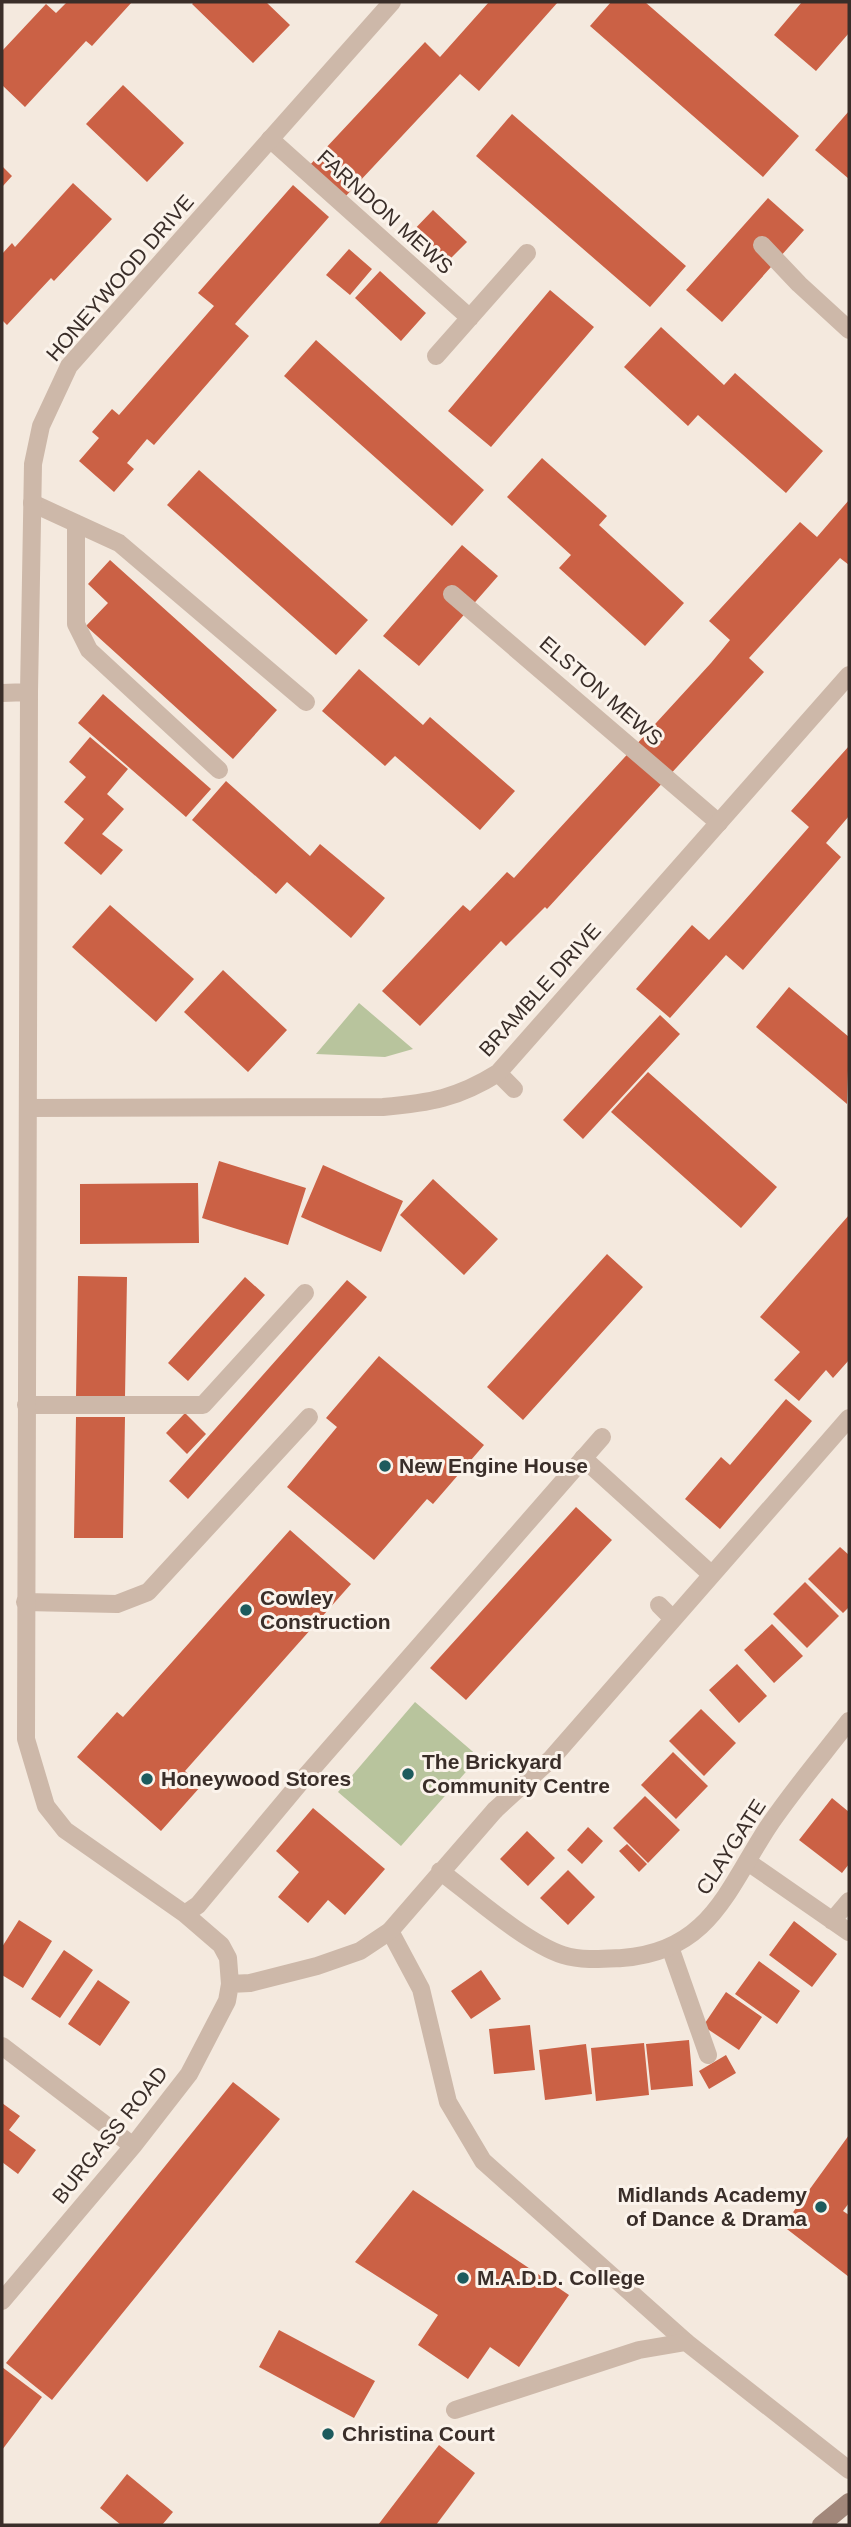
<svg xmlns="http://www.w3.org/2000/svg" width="851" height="2527" font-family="Arial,sans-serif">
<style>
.green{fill:#b8c49d}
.building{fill:#cb6145}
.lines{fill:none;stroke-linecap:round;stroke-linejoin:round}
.lane{stroke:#cdb8a9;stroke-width:18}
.street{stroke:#cdb8a9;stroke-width:18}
.secondary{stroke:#a1877a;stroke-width:18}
.poi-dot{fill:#1d5b5d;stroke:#fbf3eb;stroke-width:2.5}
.labels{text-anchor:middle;stroke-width:6;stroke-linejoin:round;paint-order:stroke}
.street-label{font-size:21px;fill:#3a2e29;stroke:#fbf3eb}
.poi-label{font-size:21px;font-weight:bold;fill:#3a2e29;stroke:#fbf3eb;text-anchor:start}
</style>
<rect width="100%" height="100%" fill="#f4e9de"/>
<path class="green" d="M359 1003 413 1049 385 1057 316 1054Z
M415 1702 479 1757 401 1846 338 1792Z"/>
<path class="building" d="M67 2H132L92 46 86 41 25 107 2 85V51L46 4 56 13Z
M194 2H266L290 25 253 63 192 4Z
M489 2H558L479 91 460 74 344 198 309 166 425 42 440 57Z
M611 2H645L799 136 763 177 590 26Z
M802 2H849V33L816 71 774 35Z
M123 85 184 143 147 182 86 124Z
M849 111V179L815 150Z
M512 114 686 266 650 307 476 156Z
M2 166 12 176 2 187Z
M73 183 112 219 54 281 51 278 7 325 2 320V254L12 243 15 247Z
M293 185 329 217 235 324 249 336 154 445 147 439 127 463 134 469 114 492 79 461 99 438 92 432 112 409 119 415 214 306 198 293Z
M768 198 804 230 722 322 686 290Z
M433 210 467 242 441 268 408 236Z
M349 249 372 269 350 295 326 275Z
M380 271 426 313 401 341 355 298Z
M550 290 594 327 491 447 448 411Z
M661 327 724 385 735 373 823 451 786 493 698 415 688 426 624 367Z
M316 340 484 490 452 526 284 376Z
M542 458 607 516 599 525 684 603 645 646 559 568 571 555 507 497Z
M199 470 368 620 336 655 167 505Z
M849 500V565L840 558 749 658 764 672 547 909 545 907 506 946 501 941 420 1026 382 991 463 905 470 911 507 872 514 878 711 663 730 640 709 621 800 522 817 537Z
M462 545 498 576 419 666 383 636Z
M110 560 277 710 233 759 86 626 108 603 88 584Z
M359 669 423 725 430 717 515 791 480 830 395 756 385 766 322 711Z
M103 694 211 789 186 817 78 723Z
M90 737 128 769 107 794 124 809 102 834 123 850 101 875 64 843 84 819 64 802 86 777 69 762Z
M849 746V816L826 843 841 857 743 970 726 955 670 1018 636 989 692 925 709 940 729 918 809 827 791 811Z
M226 781 310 856 320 844 385 898 351 938 287 882 276 894 192 820Z
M110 905 194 979 156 1022 72 947Z
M223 970 287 1030 248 1072 184 1012Z
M789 987 849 1037 847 1104 756 1027Z
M660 1015 680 1034 583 1139 563 1120Z
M648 1072 777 1187 741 1228 611 1112Z
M219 1161 306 1188 288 1245 202 1218Z
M323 1165 403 1201 381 1252 301 1217Z
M433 1179 498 1239 464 1275 400 1215Z
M198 1183 199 1243 80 1244V1184Z
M849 1215V1360L833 1378 826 1370 799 1401 774 1380 800 1352 760 1317Z
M607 1254 643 1287 523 1420 487 1387Z
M78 1276 127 1277 125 1397H76Z
M245 1277 265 1295 188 1381 168 1363Z
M347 1280 367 1297 188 1499 169 1481Z
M379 1356 484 1445 433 1504 427 1499 374 1560 287 1487 337 1427 326 1418Z
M786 1399 812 1421 720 1529 685 1499 721 1457 730 1465Z
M185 1413 206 1434 187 1454 166 1433Z
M76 1417H125L123 1538H74Z
M576 1507 612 1540 466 1700 430 1668Z
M290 1530 351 1584 185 1771 201 1786 161 1831 77 1757 117 1712 123 1717Z
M840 1547 849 1555V1607L843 1613 808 1579Z
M805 1582 839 1616 807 1648 773 1614Z
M772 1624 803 1656 774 1683 744 1650Z
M737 1664 767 1696 739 1723 709 1690Z
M701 1709 736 1743 704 1776 669 1741Z
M673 1752 708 1786 676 1819 641 1785Z
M645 1796 680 1830 648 1863 613 1828Z
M832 1798 849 1812V1864L842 1873 799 1840Z
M313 1808 385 1869 345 1915 328 1900 308 1923 278 1897 299 1872 276 1851Z
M588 1827 603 1841 582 1864 567 1850Z
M527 1831 555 1858 528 1886 500 1859Z
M627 1844 647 1864 639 1872 619 1851Z
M568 1870 595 1897 568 1925 540 1898Z
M19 1920 52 1941 23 1988 2 1975V1947Z
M794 1921 837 1954 812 1987 769 1955Z
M64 1950 93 1970 60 2018 31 1999Z
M759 1961 800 1991 777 2024 735 1994Z
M481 1970 501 1999 471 2019 451 1991Z
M98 1980 130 2002 100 2046 68 2024Z
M726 1992 762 2017 739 2050 703 2026Z
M530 2025 535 2070 494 2074 489 2029Z
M689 2040 693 2086 651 2090 646 2044Z
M644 2043 649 2095 596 2101 591 2048Z
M586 2044 592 2094 545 2100 539 2050Z
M726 2055 736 2073 709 2089 699 2071Z
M233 2082 280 2119 52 2400 6 2363Z
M2 2103 20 2116 9 2130 36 2150 18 2174 2 2162Z
M849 2135V2203L843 2211 849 2215V2277L783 2226Z
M413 2190 569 2295 519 2367 490 2347 468 2379 418 2345 438 2315 355 2262Z
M279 2330 375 2381 354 2418 259 2367Z
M2 2367 42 2397 2 2450Z
M439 2445 475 2473 436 2525H378Z
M127 2474 173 2512 162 2525H121L100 2508Z"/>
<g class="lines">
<path class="lane" d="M270 139 470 318
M762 245 799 284 849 330
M436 356 527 253
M32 503 119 543 306 702
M76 523V624L89 650 219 770
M452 594 719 823
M498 1073 514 1089
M26 1405H203L305 1293
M583 1458 712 1575
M25 1602 117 1604 148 1592 309 1417
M659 1605 673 1619
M495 1810 551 1759 849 1418
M748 1862 849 1932
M832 1921 849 1901
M390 1931 421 1989 448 2102 483 2161 686 2342
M670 1947 708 2055"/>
<path class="street" d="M2 693 29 692
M28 1108 383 1107C430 1103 458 1098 498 1073L849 675
M440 1871C473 1896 526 1943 563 1955 582 1961 603 1959 622 1958 709 1952 727 1890 768 1827 793 1790 822 1756 849 1721
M185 1914 198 1905 304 1778 602 1437
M230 1984 250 1983 317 1966 360 1951 390 1931 495 1810
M2 2046 133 2146
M2 2301 133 2146 189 2074 227 2001 230 1984 228 1958 221 1945 185 1914 65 1830 46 1806 26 1739 29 692 33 464 41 426 69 366 392 2
M455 2410 639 2350 686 2342 849 2470"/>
<path class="secondary" d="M821 2525 849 2502"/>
</g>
<g class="poi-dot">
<circle cx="385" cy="1466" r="7"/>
<circle cx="246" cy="1610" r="7"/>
<circle cx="408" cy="1774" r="7"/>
<circle cx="147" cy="1779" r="7"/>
<circle cx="821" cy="2207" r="7"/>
<circle cx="463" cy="2278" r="7"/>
<circle cx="328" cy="2434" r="7"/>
</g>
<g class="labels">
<g class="street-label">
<text transform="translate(385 212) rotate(42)" y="7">FARNDON MEWS</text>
<text transform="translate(120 278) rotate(-49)" y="7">HONEYWOOD DRIVE</text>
<text transform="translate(601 691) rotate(41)" y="7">ELSTON MEWS</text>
<text transform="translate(540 990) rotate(-48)" y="7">BRAMBLE DRIVE</text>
<text transform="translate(731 1847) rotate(-57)" y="7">CLAYGATE</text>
<text transform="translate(110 2135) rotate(-51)" y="7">BURGASS ROAD</text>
</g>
<g class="poi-label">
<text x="399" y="1473">New Engine House</text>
<text x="260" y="1605">Cowley<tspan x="260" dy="24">Construction</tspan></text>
<text x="422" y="1769">The Brickyard<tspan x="422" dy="24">Community Centre</tspan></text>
<text x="161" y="1786">Honeywood Stores</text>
<text x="807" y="2202" text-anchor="end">Midlands Academy<tspan x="807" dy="24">of Dance &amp; Drama</tspan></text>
<text x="477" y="2285">M.A.D.D. College</text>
<text x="342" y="2441">Christina Court</text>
</g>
</g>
<rect width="851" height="2527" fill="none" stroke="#3a2e29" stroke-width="7"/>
</svg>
